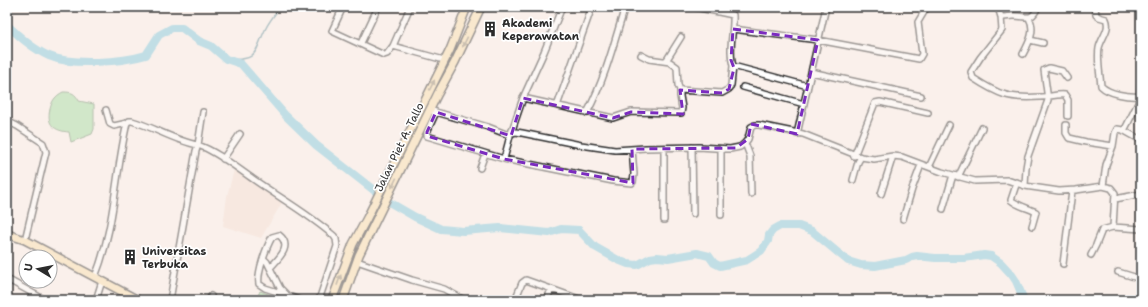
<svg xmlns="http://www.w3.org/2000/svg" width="1148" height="307" font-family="'Shantell Sans',sans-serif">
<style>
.built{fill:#f4ded3}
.green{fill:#a0dba0;stroke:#668366}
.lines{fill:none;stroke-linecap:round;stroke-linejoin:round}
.stream{stroke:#5c8996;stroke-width:1.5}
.river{stroke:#7dc7dd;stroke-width:8}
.minor-casing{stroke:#2b2b2b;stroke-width:8}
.major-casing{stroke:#2b2b2b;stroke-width:10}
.minor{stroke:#fff;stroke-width:5}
.major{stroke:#f8deab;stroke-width:7}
.oneway{fill:#92846b}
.marked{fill:none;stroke:#7b2cbf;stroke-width:3;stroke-dasharray:8 5;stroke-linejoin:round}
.labels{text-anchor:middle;stroke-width:3.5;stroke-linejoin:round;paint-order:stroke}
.poi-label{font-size:11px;font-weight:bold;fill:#2b2b2b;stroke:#fff;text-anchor:start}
.street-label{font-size:11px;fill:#2b2b2b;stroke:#fff}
</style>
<rect width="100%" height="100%" fill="#faf0eb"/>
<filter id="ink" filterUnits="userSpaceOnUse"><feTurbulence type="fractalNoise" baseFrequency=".025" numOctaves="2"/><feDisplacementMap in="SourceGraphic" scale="8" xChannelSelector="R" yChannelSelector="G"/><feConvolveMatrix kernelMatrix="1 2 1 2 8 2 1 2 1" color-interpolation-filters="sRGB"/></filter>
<g filter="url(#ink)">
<path class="built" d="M234 170 283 201 261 238 223 226 227 196Z"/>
<path class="green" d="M63 92C72 92 75 93 79 101L94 104V129L92 134 71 142 69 132C55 131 46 125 50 109 52 101 55 96 63 92Z
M260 291 276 297 274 300H261L257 298Z"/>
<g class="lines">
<path class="stream" d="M226 59C261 62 254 50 267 26 271 19 276 13 280 7"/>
<path class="river" d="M7 25C20 37 33 49 49 56 72 66 123 62 146 55L159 35 172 28H182L199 41 211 46 226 59 241 64 286 116 316 145 389 202 415 217 441 229 463 231 500 228 549 233 561 229 579 230 595 247 618 260 628 264 637 265 650 258 657 257 668 258 697 253 709 256 714 263 720 266 747 260 761 251 768 241 769 235 773 230 780 226H799L812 231 848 261 861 265 875 266 906 260 912 257 917 256 935 258H964L984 255 991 256 1001 263 1012 275 1016 281 1024 300"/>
<g class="minor-casing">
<path id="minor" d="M343 7 332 31 384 55 387 54 393 46 410 7
M695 7 733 15C734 31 728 50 733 66L808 86
M998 7 1001 17 1002 30 980 58 971 72 973 78C999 95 1009 99 1040 97 1049 97 1057 94 1065 95L1068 100V116
M1095 7 1096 15 1099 17 1106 19C1111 29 1101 38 1099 48 1097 60 1100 74 1101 86 1109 94 1128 97 1139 96
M1001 17C1006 17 1010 16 1014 16 1028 16 1031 22 1038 7
M733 29 818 40 919 59 922 54 918 22 927 7
M1030 40 1043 43
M361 43 378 7
M393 46 444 60
M1023 54C1029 43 1036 30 1029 18
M666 61 681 37
M811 72 921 96
M743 87 804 104
M680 90 722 93 729 89 731 85 733 66
M523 98 613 118 631 112 681 113 682 108 680 96V90L678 85 677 67 670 62 649 59 641 55
M557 106 592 7
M106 110 110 124 114 126 127 123 129 121H132C154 127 175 141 198 145L203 112
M429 110 488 127 506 134H510L516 132 522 133 581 145 615 150 646 148 699 147 730 149 740 147 745 143 748 139 751 127 755 125H759L803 134 861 157 874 159 893 156 902 157 942 172 975 181 1007 180 1025 186 1059 191 1076 190 1103 186 1106 165 1113 146 1115 133 1117 129 1123 130 1141 140
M436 112 427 132V136L504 159 613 181 632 183 633 182 634 174 632 149
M587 113C605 79 614 43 625 7
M7 121 17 126 43 143 46 152 25 240
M1066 125V133L1069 138 1086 142 1113 146
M1124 131 1139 101 1141 84
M797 134 826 7
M745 143 750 156 751 194
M692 147 693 214
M854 156 875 103 880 102 928 113
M223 159 240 134
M504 159 510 136 523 98 544 52 562 7
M929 167 949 125
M480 168 485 154
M958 177 982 128
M853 180 858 162 861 157
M1017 182 1011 200C1018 206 1028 208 1036 212L1032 226
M1025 186 1026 168 1028 156 1048 100 1044 70 1049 68 1062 71 1067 78
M1103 186 1111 188 1115 193 1113 227 1141 229
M881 194 893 156
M1115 199 1141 194
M943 209 953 175
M721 215V149
M903 219 912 189 921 165
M664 220V148
M7 247 10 234
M1091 255 1096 245 1102 230 1113 227
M264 259 267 262 280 288 286 294
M357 261 412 280 444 289 464 300
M1063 264 1072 191
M270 268C279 258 293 246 279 235L272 237C266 248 257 272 259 284L265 288 281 293 299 300
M1118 272 1141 279
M95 277C115 228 115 174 127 123
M7 279 45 300
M96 300 102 281
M170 300 196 151 198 145C216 151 237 168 253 179 280 198 309 214 334 236L336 239 337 246 319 300
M209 300 211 296
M515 300 522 283 526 280 582 300
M547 300 551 289"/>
</g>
<g class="major-casing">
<path id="major" d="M7 234 25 240 138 300
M332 300 353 244 367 218 450 50 467 7
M343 300 359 255 437 95 455 62 481 7"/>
</g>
<use href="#minor" class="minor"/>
<use href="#major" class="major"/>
</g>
<defs><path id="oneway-solid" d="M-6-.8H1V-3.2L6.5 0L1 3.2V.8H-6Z"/></defs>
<g class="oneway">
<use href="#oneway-solid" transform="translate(465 42) rotate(116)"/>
<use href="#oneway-solid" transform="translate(432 85) rotate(-63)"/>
<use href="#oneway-solid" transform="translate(394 183) rotate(116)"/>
<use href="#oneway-solid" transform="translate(339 280) rotate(-70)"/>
</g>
</g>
<path d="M0 0H1148V307H0ZM733 29 818 40 797 134 751 124 748 139 736 148 632 149 633 183 504 159 427 136V132L436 112 511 136 523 98 613 118 631 112 683 114 680 90 722 93 729 89 734 68 731 60Z" fill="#faf0eb" fill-opacity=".55" fill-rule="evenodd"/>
<path class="marked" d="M733 29 818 40 797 134 751 124 748 139 736 148 632 149 633 183 504 159 427 136V132L436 112 511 136 523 98 613 118 631 112 683 114 680 90 722 93 729 89 734 68 731 60Z"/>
<defs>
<g id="building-bare" transform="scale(1.2)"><path d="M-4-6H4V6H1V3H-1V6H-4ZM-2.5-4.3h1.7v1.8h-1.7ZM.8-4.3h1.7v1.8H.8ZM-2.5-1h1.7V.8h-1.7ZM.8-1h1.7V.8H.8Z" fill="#2b2b2b" stroke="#fff" stroke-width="2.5" paint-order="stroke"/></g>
</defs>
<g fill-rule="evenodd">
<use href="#building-bare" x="490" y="29"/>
<use href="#building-bare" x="130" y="257"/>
</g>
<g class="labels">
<g class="poi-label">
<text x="502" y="27">Akademi<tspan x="502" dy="13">Keperawatan</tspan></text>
<text x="142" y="255">Universitas<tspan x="142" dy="13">Terbuka</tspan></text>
</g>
<g class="street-label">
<text transform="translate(399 147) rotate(-64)" y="4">Jalan Piet A. Tallo</text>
</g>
</g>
<rect width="1148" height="307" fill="none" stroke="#fff" stroke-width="24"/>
<rect x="12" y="12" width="1124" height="283" fill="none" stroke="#2b2b2b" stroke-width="1.5" filter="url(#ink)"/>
<g transform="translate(38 269) rotate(280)"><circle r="19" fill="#ffffff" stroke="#aaaaaa"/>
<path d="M0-3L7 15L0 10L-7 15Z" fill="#2b2b2b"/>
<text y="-6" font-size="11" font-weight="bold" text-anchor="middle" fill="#2b2b2b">U</text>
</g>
</svg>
